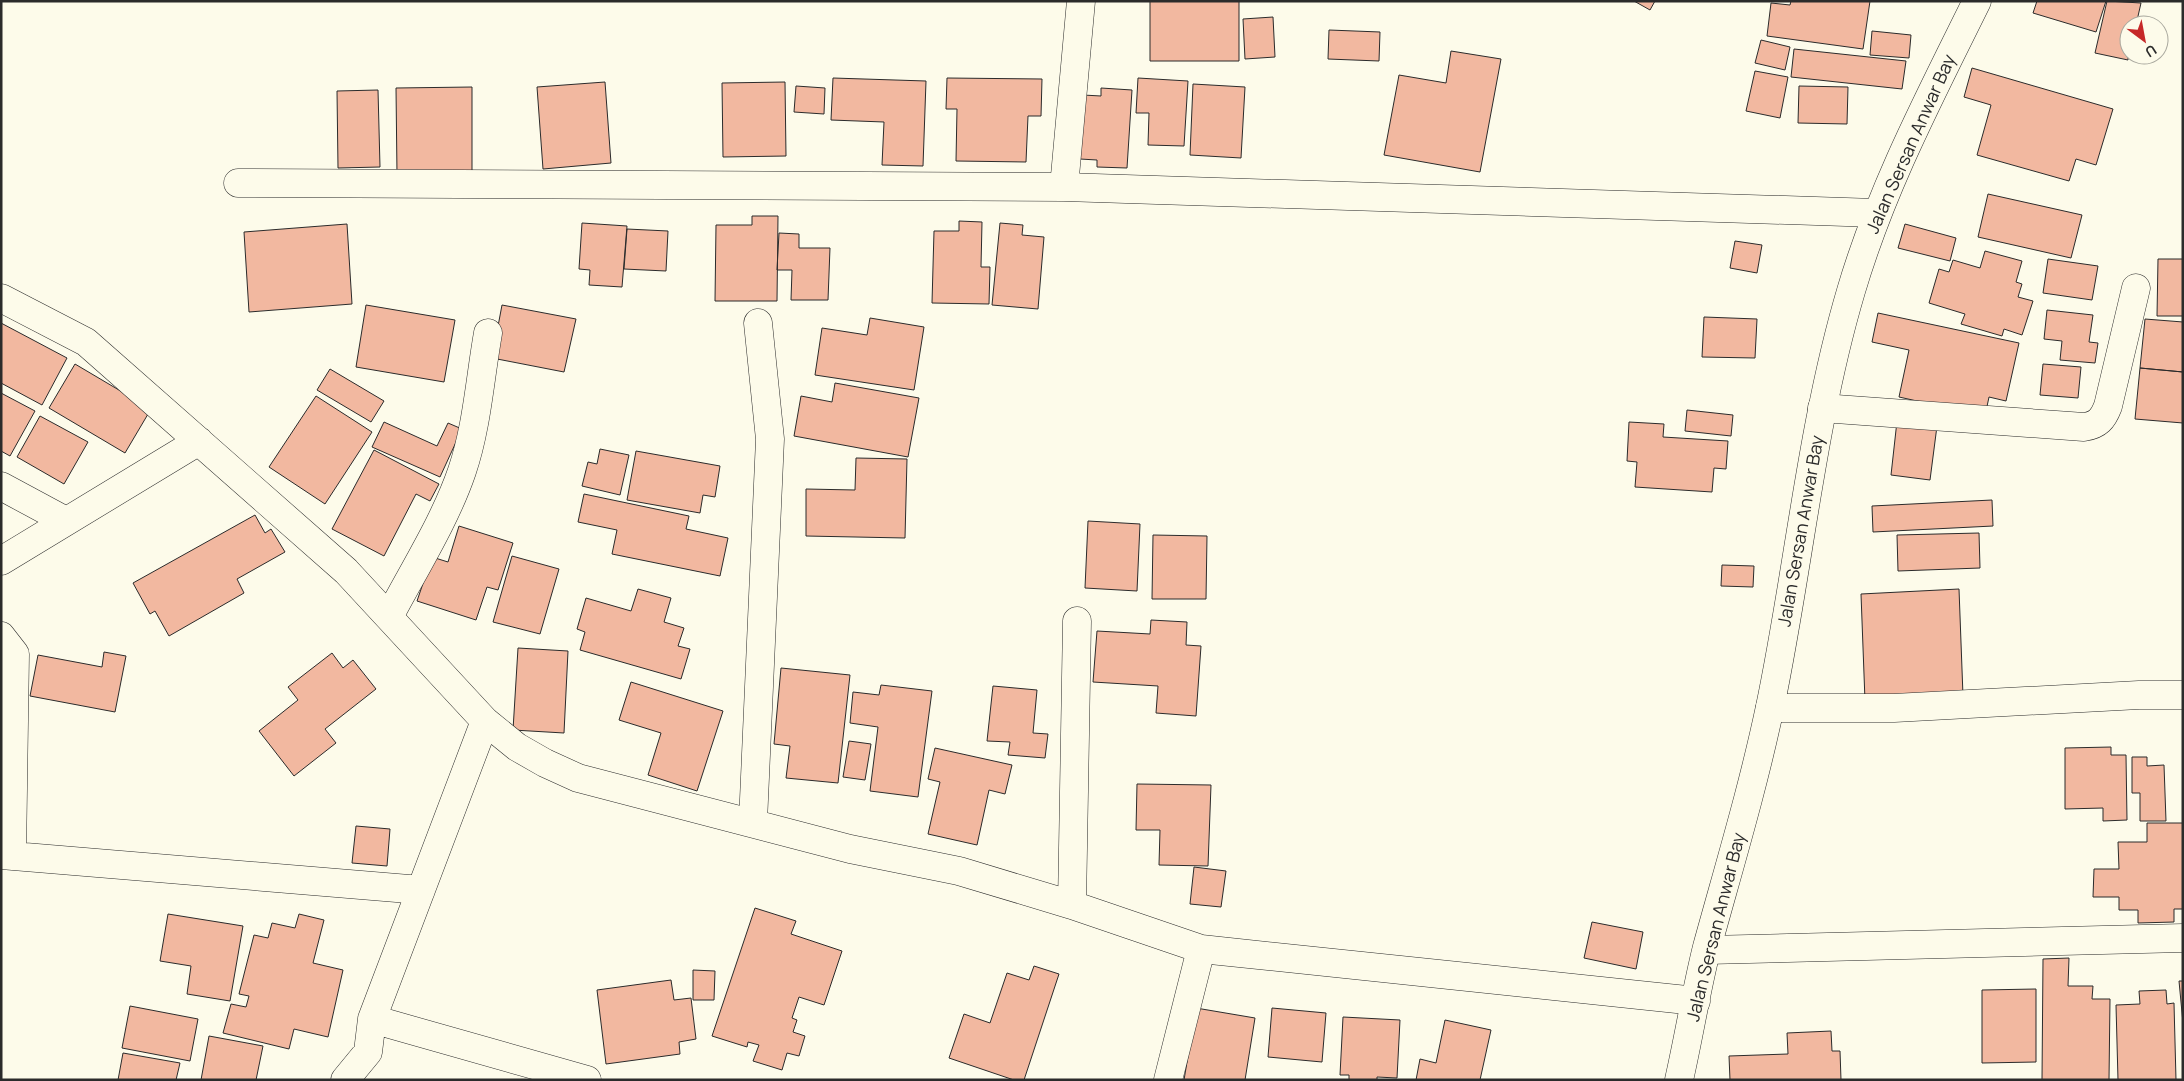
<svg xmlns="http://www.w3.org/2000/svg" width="2184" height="1081" font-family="Manrope,sans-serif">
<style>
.building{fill:#f2b8a0;stroke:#2b2b2b}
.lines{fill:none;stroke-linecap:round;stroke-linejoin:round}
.minor-casing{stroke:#2b2b2b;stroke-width:29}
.secondary-casing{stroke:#2b2b2b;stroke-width:29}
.minor{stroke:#fdfbea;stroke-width:28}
.secondary{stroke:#fdfbea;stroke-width:28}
.labels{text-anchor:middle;stroke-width:4;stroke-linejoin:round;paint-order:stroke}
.street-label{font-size:18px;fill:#2b2b2b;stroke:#fdfbea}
</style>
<rect width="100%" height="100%" fill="#fdfbea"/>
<path class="building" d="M1150 1H1239V61H1150Z
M1634 1H1655L1650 10Z
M1791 1H1870L1863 49 1767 36 1771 3 1790 5Z
M2037 1H2106L2096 32 2033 13Z
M2107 1 2141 3 2136 25H2129L2128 60 2095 53Z
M1273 17 1275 57 1245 59 1243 19Z
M1329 30 1380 32 1379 61 1328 59Z
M1872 31 1911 35 1909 58 1870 55Z
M1761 40 1790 47 1785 70 1755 63Z
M1794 49 1906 61 1902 89 1791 77Z
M1451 51 1501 59 1480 172 1384 155 1399 75 1446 83Z
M1972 68 2113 109 2096 165 2076 159 2069 181 1977 155 1991 105 1964 97Z
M1755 71 1788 77 1780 118 1746 111Z
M833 78 926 81 923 166 882 165 884 122 831 120Z
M947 78 1042 79 1041 116H1028L1026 162 956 161 957 109H946Z
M1138 78 1188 81 1184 146 1148 145 1149 113H1136Z
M605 82 611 163 543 169 537 87Z
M785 82 786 156 723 157 722 83Z
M1193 84 1245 87 1241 158 1190 155Z
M796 86 825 88 824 114 794 112Z
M1799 86 1848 87 1847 124 1798 123Z
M472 87V174L397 175 396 88Z
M1101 88 1132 90 1127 168 1097 167V160L1080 159 1083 95 1101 96Z
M378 90 380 167 338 168 337 91Z
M1988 194 2082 215 2071 258 1978 237Z
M752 216H778L777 301H715L716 225H752Z
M959 221 982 222 981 267H990L989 304 932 303 934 231H959Z
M582 223 627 226 622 287 589 285 590 270 579 269Z
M1000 223 1023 225 1022 235 1044 237 1038 309 992 305Z
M347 224 352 304 249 312 244 232Z
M1905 224 1956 238 1950 261 1898 248Z
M627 229 668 231 666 271 624 269Z
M779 233 799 234V248H830L828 300H791L792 270H777Z
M1735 241 1762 245 1757 273 1730 268Z
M1985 251 2022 261 2016 282 2022 284 2018 297 2033 301 2022 335 2004 329 2002 336 1961 324 1965 314 1929 303 1939 269 1949 272 1953 260 1980 268Z
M2048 259 2098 266 2092 300 2043 293Z
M2158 259H2183V316H2157Z
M366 305 455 320 444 382 356 367Z
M502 305 576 319 564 372 492 358Z
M2047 310 2093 315 2089 342 2098 343 2095 363 2060 360 2062 341 2044 339Z
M1878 313 2019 343 2006 401 1989 397 1985 416 1899 397 1909 350 1872 342Z
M1704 317 1757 319 1755 358 1702 357Z
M870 318 924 327 914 390 815 375 822 328 867 335Z
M2145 319 2183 322V372L2140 368Z
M1 323 67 358 42 405 1 383Z
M75 364 151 409 125 453 49 408Z
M2043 364 2081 367 2078 398 2040 395Z
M2140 368 2183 372V423L2135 419Z
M330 369 384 401 371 422 317 390Z
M835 383 919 398 908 457 794 436 801 396 832 402Z
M1 393 35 411 10 456 1 451Z
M316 396 372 432 325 504 269 467Z
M1687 410 1733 415 1731 436 1685 431Z
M40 416 88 442 64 484 17 457Z
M1897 421 1937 426 1930 480 1891 475Z
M384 422 437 446 448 423 462 429 440 477 372 447Z
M1629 422 1664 424 1663 437 1728 441 1726 469 1714 468 1712 492 1635 487 1637 462 1627 461Z
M600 449 629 455 620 495 582 486 588 462 597 464Z
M374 450 439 484 430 501 416 494 384 556 332 529Z
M636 451 720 466 715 497 703 495 700 513 627 500Z
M856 458 907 459 905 538 806 536V489L855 490Z
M584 494 689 516 686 529 728 538 720 576 612 554 617 530 578 522Z
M1992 500 1993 526 1873 532 1872 506Z
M255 515 265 533 271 529 285 552 237 579 244 593 169 636 155 611 150 614 133 583Z
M1088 521 1140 524 1137 591 1085 588Z
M459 526 513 543 498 590 487 587 476 620 417 601 432 557 448 562Z
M1979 533 1980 568 1898 571 1897 535Z
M1153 535 1207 536 1206 599H1152Z
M512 556 559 569 540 634 493 622Z
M1722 565 1754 566 1753 587 1721 586Z
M638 589 671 598 664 622 684 628 678 646 690 649 681 679 580 650 585 632 577 629 586 598 631 611Z
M1959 589 1963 696 1865 701 1861 594Z
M1151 620 1187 622 1186 645 1201 646 1196 716 1156 713 1158 686 1093 682 1097 631 1150 634Z
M518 648 568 651 564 733 513 730Z
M104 652 126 656 115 712 30 696 38 655 102 667Z
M332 653 343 668 353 660 376 689 325 729 336 743 294 776 259 731 298 700 288 687Z
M781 668 850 675 838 783 786 778 790 746 774 744Z
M631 682 723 711 697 791 648 775 661 733 619 720Z
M881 685 932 691 918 797 870 791 878 727 850 723 853 692 879 695Z
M993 686 1037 690 1033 733 1048 734 1045 758 1008 755 1010 742 987 741Z
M849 741 871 744 865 780 843 777Z
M2111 747V755H2126L2127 820 2103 821V808L2065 809V748Z
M935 748 1012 765 1005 794 989 790 977 845 928 834 940 782 928 779Z
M2132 757H2147V766L2164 765 2166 821H2140V793H2132Z
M1137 784 1211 785 1208 866 1159 865 1160 830H1136Z
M2147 823H2183V909H2174V922L2138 923V910H2119V897H2093L2094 869H2119L2118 842H2147Z
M356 826 390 829 387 866 352 863Z
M1194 867 1226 871 1221 907 1190 904Z
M755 908 796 921 791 934 842 951 824 1005 799 997 792 1018 797 1020 793 1032 805 1036 799 1056 787 1053 782 1070 753 1061 759 1045 748 1042 747 1047 712 1036Z
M168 914 243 926 230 1001 187 994 191 966 160 961Z
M299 914 324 920 313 963 343 970 328 1037 294 1029 289 1049 223 1033 231 1004 246 1007 249 996 239 994 254 935 268 938 272 923 295 928Z
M1592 922 1643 932 1636 969 1584 958Z
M2069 958 2068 986H2093L2092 999H2110L2109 1080H2042L2043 959Z
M1034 966 1059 974 1024 1080H1014L949 1058 964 1014 990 1023 1007 973 1029 980Z
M693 970 715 971 714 1000H693Z
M671 980 674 1000 691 998 696 1039 679 1042 680 1054 606 1064 597 990Z
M2179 981H2183V1023Z
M2036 989V1062L1982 1063V990Z
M2166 990 2167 1004 2174 1003 2176 1080H2118L2116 1005 2140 1004 2139 991Z
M130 1006 198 1019 190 1061 122 1048Z
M1196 1008 1255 1018 1245 1080H1184Z
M1272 1008 1326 1013 1322 1062 1268 1057Z
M1343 1017 1400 1020 1397 1078 1377 1077V1080H1349V1075H1340Z
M1445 1020 1491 1030 1480 1080H1416L1420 1059 1436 1063Z
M1831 1031 1832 1051H1840L1841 1080H1730L1729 1056 1788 1054 1787 1033Z
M209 1036 263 1046 256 1080H201Z
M123 1053 180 1063 176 1080H118Z"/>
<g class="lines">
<g class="minor-casing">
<path id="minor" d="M238 183 1064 187 1876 213
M1064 187 1081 1
M1 298 86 342 346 571 485 721 517 747 545 763 578 778 850 849 959 871 1072 905 1201 949 1696 1001
M1822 408 2084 427C2098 425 2103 419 2108 406L2136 288
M1 486 66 521
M1 561 199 441
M389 617C413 571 445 521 462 471 477 427 480 378 488 333
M1 636 15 654 12 856
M1770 708H1894L2139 695H2183
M753 822 770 439 758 323
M1 855 421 890
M1072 905 1077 621
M1707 950 2183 938
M372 1019 587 1080
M345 1080 368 1052 372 1019 485 721
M1168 1080 1201 949"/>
</g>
<g class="secondary-casing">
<path id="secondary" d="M1679 1080C1689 1036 1696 991 1707 947 1729 867 1753 788 1770 707 1799 568 1811 426 1851 291 1881 189 1930 96 1977 1"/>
</g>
<use href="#minor" class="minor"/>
<use href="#secondary" class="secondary"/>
</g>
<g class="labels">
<g class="street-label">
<text transform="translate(1911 144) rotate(-66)" y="6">Jalan Sersan Anwar Bay</text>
<text transform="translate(1801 531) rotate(-80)" y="6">Jalan Sersan Anwar Bay</text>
<text transform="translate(1716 927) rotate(-76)" y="6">Jalan Sersan Anwar Bay</text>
</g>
</g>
<rect width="2184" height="1081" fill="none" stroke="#2b2b2b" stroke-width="5"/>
<g transform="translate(2144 40) rotate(148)"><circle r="24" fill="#fdfbea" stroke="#a9a89e"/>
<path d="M0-4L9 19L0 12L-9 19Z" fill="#c62828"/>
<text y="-8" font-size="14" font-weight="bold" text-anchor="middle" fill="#2b2b2b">U</text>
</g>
</svg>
